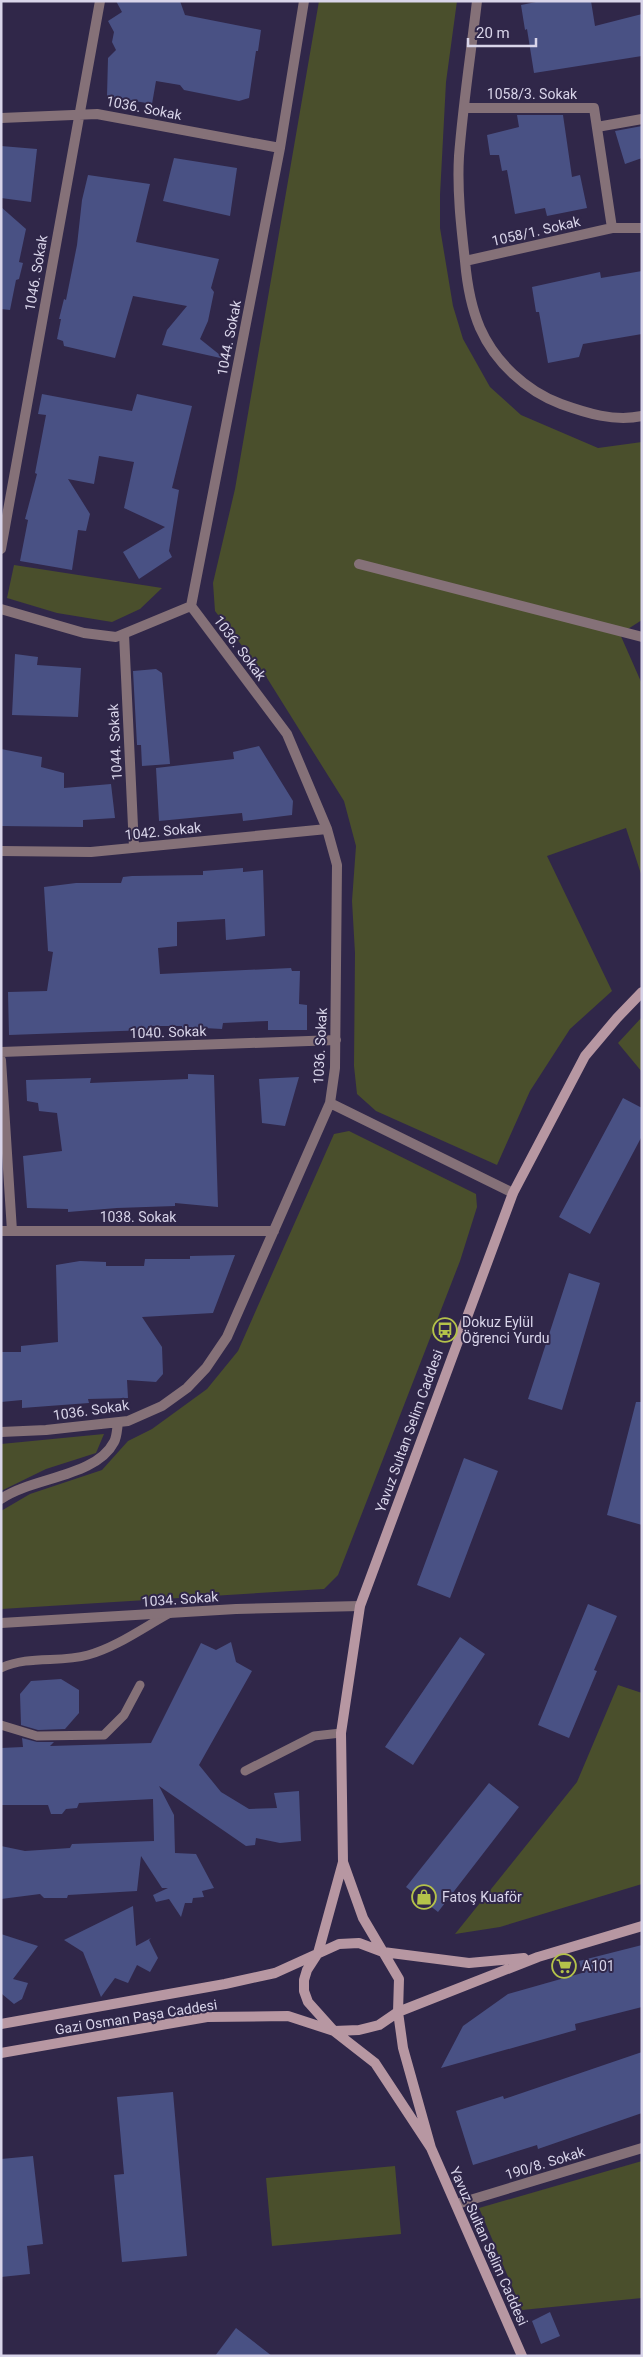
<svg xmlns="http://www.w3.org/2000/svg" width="643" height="2357" font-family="Roboto,sans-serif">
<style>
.green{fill:#4a4f2c}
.building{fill:#495184}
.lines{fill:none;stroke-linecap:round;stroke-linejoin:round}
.lane{stroke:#857178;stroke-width:9}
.street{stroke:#857178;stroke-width:10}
.secondary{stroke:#b797a2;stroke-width:10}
.labels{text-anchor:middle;stroke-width:4;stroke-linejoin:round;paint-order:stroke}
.street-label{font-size:14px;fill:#d9d5ea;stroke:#302749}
.poi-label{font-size:14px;fill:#d9d5ea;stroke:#302749;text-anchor:start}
</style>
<rect width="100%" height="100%" fill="#302749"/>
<path class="green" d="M319 1H457L446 82 440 195V228L453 306 463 339 490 387 521 415 598 448 642 442V620L620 634 642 684V877L626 828 547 856 612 991 570 1029 530 1091 497 1165 376 1111 357 1094 354 1066 355 953 352 901 356 846 344 801 267 678 215 611 213 583 235 489Z
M14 565 162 588 140 609 112 622 57 613 7 598Z
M642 1017V1072L618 1043Z
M349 1131 476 1194 477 1207 460 1261 338 1575 324 1589 1 1609V1511L30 1494 102 1470 128 1441 152 1429 207 1389 238 1351 334 1134Z
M104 1434 96 1453 46 1469 1 1491V1444Z
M618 1685 642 1693V1884L500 1927 455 1934 577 1782Z
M642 2161V2298L522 2310 479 2208Z
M395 2166 401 2234 272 2246 266 2178Z"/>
<path class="building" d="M116 1H180L185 15 261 30 258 51H256L249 98 239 101 184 90 180 85 156 81 152 104 107 96 108 58 116 50 112 42 114 32 108 21 122 12Z
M541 1H591L595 26 642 14V56L534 73 527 29 525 30 521 5Z
M517 115H563L572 177 580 175 587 208 547 216 545 208 515 214 507 170 502 171 499 155H490L487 135 519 127Z
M642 126V158L625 164 615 131Z
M1 146 37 149 31 202 1 198Z
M174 158 237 168 230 216 163 201Z
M88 175 150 184 136 242 219 259 211 288 214 292 208 321 200 339 225 359 162 345 167 330 187 306 133 296 115 358 64 346 63 341 57 339 61 319H59L64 299 66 300 77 245 82 200Z
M1 207 26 229 19 262 23 263 19 279 16 280 10 310 1 309Z
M642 271V334L583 344 579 357 548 363 539 312H536L532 287 600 272 601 278Z
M42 394 132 411 137 394 192 406 172 488 179 490 169 551 172 557 139 579 123 552 165 527 124 508 134 462 99 456 94 484 68 479 90 514 86 531 78 530 72 570 20 561 28 520 25 519 37 474 35 473 46 415 38 414Z
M15 654 38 657 37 665 81 668 78 717 12 715Z
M156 669 162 673 170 764 142 766 141 745H137L133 671Z
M259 746 293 801 292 815 243 821 242 813 159 821 156 768 234 759 233 752Z
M1 749 42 757 41 767 64 773V788L111 784 115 818 83 820V827L1 826Z
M243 868V872L263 870 265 936 226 940 225 919 177 922V946L158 948 160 974 291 968 292 971H300L299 1004 307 1005V1030H268V1021L223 1023 222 1029 204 1028V1031L182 1032V1026H148V1030L9 1035 8 992 47 991 53 952 48 951 44 887 76 883H121L123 877 132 876 203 875V871Z
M188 1074 214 1075 218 1207 175 1203V1206L117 1208 68 1212V1209L27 1208 23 1156 62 1151 57 1113 39 1111 38 1103 27 1101 26 1080 91 1078 90 1083 188 1079Z
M299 1077 285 1126 262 1123 259 1079Z
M623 1098 642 1108V1136L590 1234 559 1217Z
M235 1255 213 1313 142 1317 162 1347 163 1374 156 1382 127 1380 128 1398 88 1399 89 1403 22 1408V1400L1 1402V1352H21V1346L58 1342 56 1265 80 1261 106 1262V1266H144L145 1259H190V1256Z
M569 1273 600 1283 562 1410 528 1399Z
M636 1402H642V1525L607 1515Z
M464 1458 498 1471 450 1598 417 1585Z
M588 1604 617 1616 594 1670 597 1671 569 1738 538 1725Z
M460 1637 485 1654 413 1765 385 1747Z
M231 1642 236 1662 252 1671 199 1765 221 1792 249 1809 277 1808 274 1793 299 1791 301 1841 280 1843 256 1838 255 1845 246 1846 159 1786 174 1815 175 1853 196 1854 214 1888 202 1891 204 1897 193 1898 192 1903H185L181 1917 169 1899 156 1902 153 1895 168 1888H162L141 1856 137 1891 68 1895 67 1898H44L40 1894 1 1899V1846L25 1851 70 1848 72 1844 154 1841 153 1799 79 1803 77 1808 66 1809 62 1814H51L48 1805H1V1748L23 1747 22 1738 37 1742H54L50 1746 151 1743 201 1643 216 1650Z
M61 1679 79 1690V1713L65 1729 38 1730 21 1725 20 1694 31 1681Z
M489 1783 519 1807 438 1912 406 1887Z
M133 1906 136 1946 151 1938 149 1940 158 1958 150 1972 137 1965 128 1983 115 1978 101 1997 83 1952 64 1940Z
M1 1934 38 1946 13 1979 28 1983 22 1999 14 2004 2 1994 1 1995Z
M642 1945V2007L575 2024 576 2030 441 2068 463 2026 508 1994 582 1973 579 1961Z
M642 2052V2113L538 2149 537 2145 473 2165 456 2111 503 2096 504 2099Z
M173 2092 187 2256 122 2262 114 2175 124 2174 117 2097Z
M33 2156 43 2244 27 2246 30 2274 1 2277V2159Z
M550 2312 560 2336 541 2344 532 2321Z
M236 2328 272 2356H215Z"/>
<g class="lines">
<path class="lane" d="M1 1668C29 1655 59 1663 88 1655 117 1647 144 1627 170 1613
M1 1725 37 1736 104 1735 124 1715 140 1685
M245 1771 314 1736 341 1733"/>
<path class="street" d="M477 1C471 53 463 104 459 156 457 191 461 226 465 261 467 284 471 307 480 328 495 362 526 391 561 404 586 413 614 422 642 416
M1 118 97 114 280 148
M597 127 642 119
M612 228H642
M465 261 612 228 594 108H465
M1 549 100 1
M359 564 642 637
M191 606 280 148 304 1
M1 609 84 633 116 637 191 606
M124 634 134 848
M1 851 91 852 327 829
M1 1052 336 1040
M1 1060 12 1231
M330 1103 513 1193
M1 1231H274
M1 1432 46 1430 128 1421 162 1406 187 1388 206 1368 227 1337 330 1103 335 1068 337 865 327 829 287 734 191 606
M1 1499C33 1477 96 1477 114 1442 117 1437 117 1428 118 1423
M1 1623 236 1609 360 1606
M457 2204 642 2148"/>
<path class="secondary" d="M343 1862 363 1918 399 1979 398 2012 403 2048 431 2148 522 2356
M1 2024 225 1984 275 1973 339 1944 359 1943 383 1952 469 1963 524 1958
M1 2053 207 2017 288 2016 334 2031 359 2030 379 2025 398 2012 538 1957 642 1926
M431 2148 375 2063 334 2031 308 2002 304 1991V1980L307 1970 318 1953 343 1862 341 1733 360 1606 513 1193 585 1056 617 1018 642 992"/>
</g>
<defs>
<g id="bus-ring" transform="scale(1.25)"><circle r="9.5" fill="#302749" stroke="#b4c24a" stroke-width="1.5"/><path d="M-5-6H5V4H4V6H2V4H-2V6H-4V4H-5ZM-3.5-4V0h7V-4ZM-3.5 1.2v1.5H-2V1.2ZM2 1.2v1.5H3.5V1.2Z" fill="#b4c24a"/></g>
<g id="shop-ring" transform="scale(1.25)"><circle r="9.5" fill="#302749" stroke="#b4c24a" stroke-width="1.5"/><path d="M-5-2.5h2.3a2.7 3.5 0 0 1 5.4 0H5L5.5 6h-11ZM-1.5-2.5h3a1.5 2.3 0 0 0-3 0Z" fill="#b4c24a"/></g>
<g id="supermarket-ring" transform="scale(1.25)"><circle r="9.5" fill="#302749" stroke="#b4c24a" stroke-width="1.5"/><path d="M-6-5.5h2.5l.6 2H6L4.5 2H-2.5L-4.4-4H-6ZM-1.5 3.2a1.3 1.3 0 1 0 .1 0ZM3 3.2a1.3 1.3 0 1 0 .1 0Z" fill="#b4c24a"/></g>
</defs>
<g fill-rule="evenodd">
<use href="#bus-ring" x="445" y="1330"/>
<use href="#shop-ring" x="424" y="1897"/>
<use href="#supermarket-ring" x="564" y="1966"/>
</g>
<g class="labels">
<g class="street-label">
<text x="532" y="99">1058/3. Sokak</text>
<text transform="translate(144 108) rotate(11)" y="5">1036. Sokak</text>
<text transform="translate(536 231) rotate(-13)" y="5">1058/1. Sokak</text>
<text transform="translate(36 273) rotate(-80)" y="5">1046. Sokak</text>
<text transform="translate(229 338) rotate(-79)" y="5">1044. Sokak</text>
<text transform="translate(240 648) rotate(53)" y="5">1036. Sokak</text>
<text transform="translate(115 742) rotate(-93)" y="5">1044. Sokak</text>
<text transform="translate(163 831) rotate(-6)" y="5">1042. Sokak</text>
<text transform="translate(168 1032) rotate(-2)" y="5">1040. Sokak</text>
<text transform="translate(320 1046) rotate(-87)" y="5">1036. Sokak</text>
<text x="138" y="1222">1038. Sokak</text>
<text transform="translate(91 1410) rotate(-8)" y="5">1036. Sokak</text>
<text transform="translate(409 1431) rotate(-70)" y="5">Yavuz Sultan Selim Caddesi</text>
<text transform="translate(180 1599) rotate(-4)" y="5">1034. Sokak</text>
<text transform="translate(136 2017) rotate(-9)" y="5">Gazi Osman Paşa Caddesi</text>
<text transform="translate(545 2163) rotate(-17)" y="5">190/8. Sokak</text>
<text transform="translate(489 2246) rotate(66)" y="5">Yavuz Sultan Selim Caddesi</text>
</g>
<g class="poi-label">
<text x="462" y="1327">Dokuz Eylül<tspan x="462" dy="16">Öğrenci Yurdu</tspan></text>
<text x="442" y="1902">Fatoş Kuaför</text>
<text x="582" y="1971">A101</text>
</g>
</g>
<rect width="643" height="2357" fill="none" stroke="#d9d5ea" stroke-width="5"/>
<path d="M468 38v8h68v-8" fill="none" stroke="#d9d5ea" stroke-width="2.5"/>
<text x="476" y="38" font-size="15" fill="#d9d5ea" stroke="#302749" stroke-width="4" paint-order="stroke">20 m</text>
</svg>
